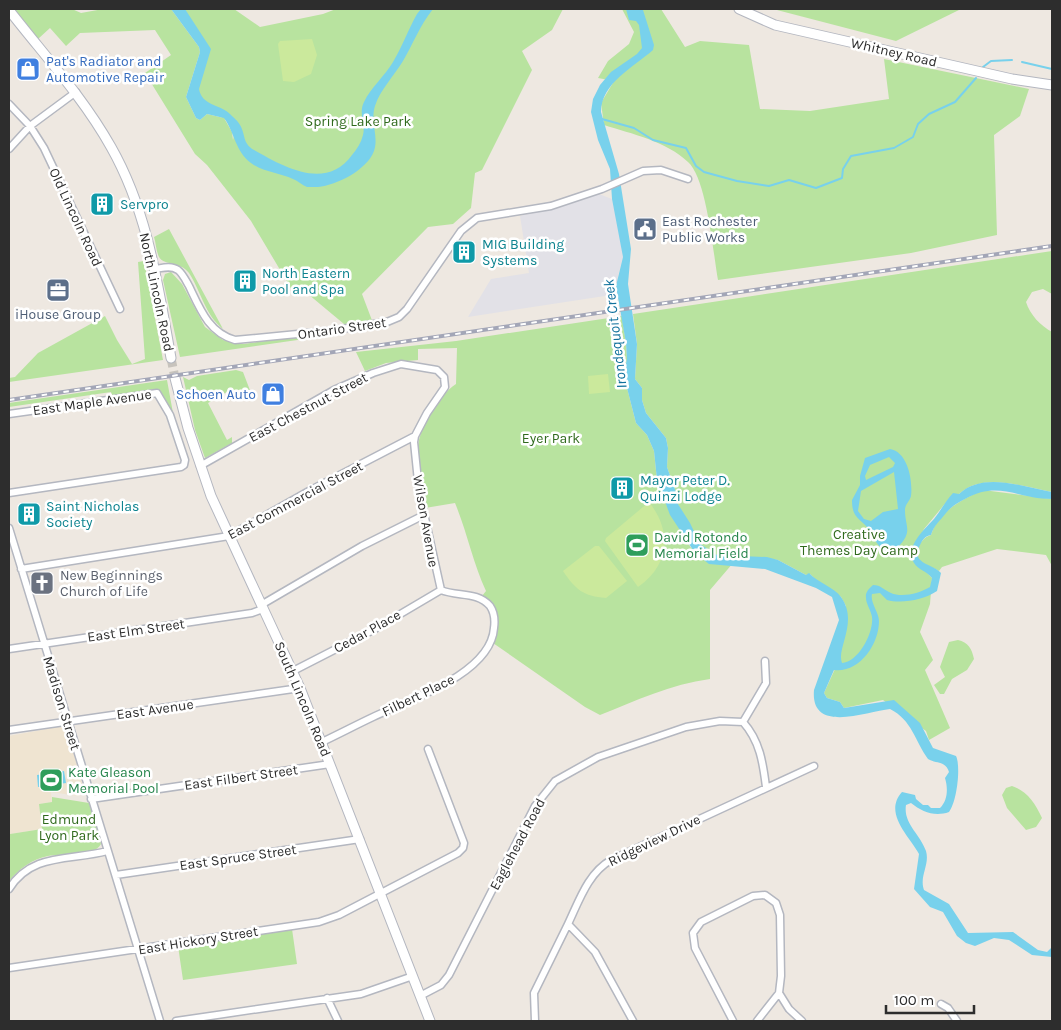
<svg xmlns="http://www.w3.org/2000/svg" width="1061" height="1030" font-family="Karla,sans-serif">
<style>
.industrial{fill:#e2e1e7}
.education{fill:#efe4d1}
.green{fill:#b8e39f}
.pitch{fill:#cbe99c}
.water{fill:#78d1ec;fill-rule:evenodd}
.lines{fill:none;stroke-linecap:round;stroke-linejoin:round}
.stream{stroke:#78d1ec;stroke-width:2}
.secondary-tunnel{stroke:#c7c3bd;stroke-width:9;stroke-dasharray:9 4.5;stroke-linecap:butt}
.street-casing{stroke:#b4b7c0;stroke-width:9}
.secondary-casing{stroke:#b4b7c0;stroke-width:11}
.street{stroke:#fff;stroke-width:6}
.secondary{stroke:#fff;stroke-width:9}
.rail-casing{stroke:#a3a6b7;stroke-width:4}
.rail{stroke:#fff;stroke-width:2;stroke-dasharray:5.5;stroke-linecap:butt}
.labels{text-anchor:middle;stroke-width:5;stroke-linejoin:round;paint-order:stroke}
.street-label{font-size:14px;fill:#2d2d2d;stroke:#fff}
.shop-label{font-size:14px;fill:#366cbe;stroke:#fff;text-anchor:start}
.park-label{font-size:14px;fill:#306a1d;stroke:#fff}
.culture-label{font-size:14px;fill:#0d838f;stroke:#fff;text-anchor:start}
.service-label{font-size:14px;fill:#4e5e75;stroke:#fff;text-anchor:start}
.leisure-label{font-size:14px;fill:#27864d;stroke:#fff;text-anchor:start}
.worship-label{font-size:14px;fill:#5b616d;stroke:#fff;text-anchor:start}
.water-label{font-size:15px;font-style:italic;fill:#12729d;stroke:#fff}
</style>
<rect width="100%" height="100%" fill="#eee8e1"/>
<path class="industrial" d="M599 194 612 199 619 231 623 257 618 276V294L468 317 491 279 529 273 520 216Z"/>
<path class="education" d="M63 726 67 731 85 793 78 796 51 792 52 802 39 804 42 829 10 834 9 736Z"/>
<path class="green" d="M13 9H72L81 13 103 9H171L199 47 200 52 186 97 196 118 200 120 207 114 224 118 232 132 233 140 236 125 193 102 204 61 199 36 180 9H234L260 27 323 14 336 9H563L552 30 522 51 532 70 482 170 475 173 471 208 453 224 428 227 362 294 373 323 344 324 308 294 295 295 251 221 207 165 195 154 145 73 171 55 155 30 80 33 66 46 50 28 38 39Z
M622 9H661L685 47 700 41 749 45 760 109 810 111 889 99 884 59 1029 89 1020 116 994 135 997 235 911 253 718 280C713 253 707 179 688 162 666 141 632 134 604 125L601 103 614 81 598 78 608 61 629 44 634 32Z
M773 9H961L896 41Z
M169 229 223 329C205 315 201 291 189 273 180 261 164 266 159 257 156 251 156 243 154 237Z
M1052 251V294L1043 289 1032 292 1026 302C1030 315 1041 326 1052 332V492C1024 487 983 472 959 494H953L924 529 911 555 932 578 930 604 920 632 933 660 925 670 950 728 929 740 926 731 883 700 844 708 840 702 827 698 824 693 840 658 846 606 841 597 817 581 810 574 806 575 778 560 739 556 710 590V679C671 684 635 701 600 715L585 707 493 643C499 624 502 607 482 596L486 591C473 563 467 532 455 503L425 508C421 489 415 466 418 446 421 424 437 397 456 384L457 348 418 349V360L386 363 365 371 356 352 456 341 622 316 626 343 627 359 625 368 627 388 636 423 647 435 654 451 657 480 667 506 691 548 700 544 676 501 677 495 667 467 668 448 666 438 646 413 642 400V388L635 379 637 344 633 314Z
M144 261 163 360 9 382V378L15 377 38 353 105 316 117 340 132 364 145 359 138 262Z
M171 272 182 284 205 327 223 340 244 344 327 332 339 334 180 357 163 280 165 274Z
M236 370 243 372 251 393H249L246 388 229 397 227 392 208 403 227 440 232 437V443L205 458 195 430 183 377 189 380 197 376Z
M167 380 175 424 164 397 155 389 112 396 111 392 9 407V403Z
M983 490 1052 499V566L1046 555 997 549 942 567 939 571C933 567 924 566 920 561 912 552 922 537 931 535 938 512 962 499 983 490Z
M958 640C968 642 972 649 974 659L967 670 952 679 944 694H940L934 685 945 677 940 667 949 642Z
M1012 786C1027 791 1035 803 1042 818L1036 827 1026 830 1007 808 1002 795 1006 788Z
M52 797 89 803 101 844C93 858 62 853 48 856 32 859 19 869 9 881V827L10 834 42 829 39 804 52 802Z
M292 929 297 964 183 980 178 946Z"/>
<path class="pitch" d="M312 39 317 55 311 74 294 82 283 81 278 44 280 41Z
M608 374 610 392 589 394 588 376Z
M649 502C672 531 670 565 638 587L605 541 606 538Z
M595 546H599L627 581 606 598C583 596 576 590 563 571Z"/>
<path class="water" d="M171 9H185L211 49 199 89C202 106 220 104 230 114 233 117 238 121 240 125 246 135 242 143 254 150 284 167 326 191 352 155 357 149 361 143 363 135 366 124 358 114 364 102 371 87 385 76 393 62 402 47 408 30 417 14L421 9H433C420 25 413 44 403 61 394 76 380 90 375 106 370 122 379 137 374 151 367 170 337 185 318 187 315 187 309 187 307 187 302 185 298 181 293 179 280 173 263 172 251 163 235 151 235 133 224 118L207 114 200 120 196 118 186 97 200 52 199 47Z
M626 9 643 10 654 45 653 50C634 67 601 83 601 112L619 174 631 249 628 284 637 344 635 379 642 388V400L646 413 666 438 668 448 667 467 677 495 676 501 690 523 700 544 717 555 767 557 778 560 806 575 809 573C818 583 834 587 841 597 859 622 836 648 842 663 859 662 874 632 872 617 871 610 866 604 866 598 865 592 869 589 873 585 881 585 884 590 891 593 902 598 920 593 930 587L932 578C927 571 918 570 914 563 904 547 925 529 934 519 941 510 945 502 953 493L959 494C983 471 1023 487 1052 492V499C1017 499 999 480 965 499 957 503 952 506 946 513 940 521 934 525 931 535 925 536 923 539 920 545 910 564 932 563 941 573L937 591C924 600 901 604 887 600L880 593 872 594C870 603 879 612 879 621 879 645 859 673 834 670L824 693 827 698 840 702 844 708 894 700 920 723 933 748 956 756C961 766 957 802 949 812 935 817 922 812 911 803L906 805C903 823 920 834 926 851 930 865 919 876 924 890L949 904 968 933 1013 932 1038 950 1047 952 1052 947V957L1032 955 1009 940 994 938 975 946 966 943 957 936 943 912 930 907 914 889 919 854C909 836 883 813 902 792L915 795 916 799 923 805H928L931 808H940C948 800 948 788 945 778L949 772C946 761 937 764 928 759 915 741 912 720 890 709 868 711 810 735 814 690L839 620 832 597 816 588 765 569 709 564 695 553 670 515 657 480 654 451 647 435 636 423 627 388 625 368 627 359 626 343 616 286 623 257 612 199 610 169 598 140 591 112 593 99 600 85 611 72 637 54 642 48 639 25 636 21 629 20Z
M890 449C908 452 913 481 911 496 910 501 905 504 905 510 905 527 913 531 899 546L887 551C875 546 874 536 867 527 858 517 852 517 852 500L860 485V476L865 458ZM889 457 895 463 893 467 866 480 865 476 870 465ZM894 472 898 509 883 512 871 521 864 519 858 511 861 491Z
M64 771 66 783 38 787 37 775Z"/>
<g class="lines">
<path class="stream" d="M1022 62 1052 69
M983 67 991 61 1012 60
M602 119 634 128 653 140 686 148 696 166 704 172 737 181 769 186 789 180 816 188 842 178 843 169 851 156 894 148 913 137 918 124 929 114 955 102 976 78"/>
<path class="secondary-tunnel" d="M171 358 175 378"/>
<g class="street-casing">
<path id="street" d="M9 104 30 126 44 148 120 309
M9 149 30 126 76 92
M155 269C162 268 171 265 178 270 183 274 186 281 189 286 200 309 209 333 235 340L328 331 387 322 399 317 407 309 461 231 477 218 551 206 602 189 643 171 661 170 688 179
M9 414 157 393 170 415 185 460 184 465 181 467 9 493
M200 466 334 390 373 373 401 364 437 370 444 377 445 387 427 413 415 436 414 442 419 491 441 590C457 597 477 591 490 606 494 612 495 621 494 628 491 674 409 700 373 717 356 725 339 734 322 742
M9 528 160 1021
M21 569 229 536 309 491 415 436
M261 605 362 546 424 515
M9 649 252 613 263 609
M293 671 375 629 441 590
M743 722C760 741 763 763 766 787
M743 722 766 683 765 661
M9 730 300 688
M91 799 330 764
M116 875 360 839
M9 889C32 852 71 861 107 851
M9 968 319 922 339 915 458 853 463 848 464 843 428 749
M779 993 789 1009 802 1021
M420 996 441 985 449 975 535 806 555 781 598 757 686 727 720 721 743 722
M327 998 338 1021
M941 1004 948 1008 957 1021
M176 1021 361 994 413 976
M535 1021 534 993 568 924
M633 1021 595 952 568 924C579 901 588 873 611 860L814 766
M733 1021 695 948 693 933 701 922 753 896 765 895 776 903 780 915 781 976 779 993 757 1021"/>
</g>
<g class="secondary-casing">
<path id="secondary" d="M739 9 775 25 1012 79 1052 85
M9 10C44 55 83 97 111 147 148 212 158 286 171 358
M175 378 188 428 211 496 300 688 430 1021"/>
</g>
<use href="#street" class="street"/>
<use href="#secondary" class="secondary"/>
<g class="rail-casing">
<path id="rail" d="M9 400 1052 246"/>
</g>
<use href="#rail" class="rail"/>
</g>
<defs>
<g id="shop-square" transform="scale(1.25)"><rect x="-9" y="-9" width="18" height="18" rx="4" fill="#3f7fe0" stroke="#fff"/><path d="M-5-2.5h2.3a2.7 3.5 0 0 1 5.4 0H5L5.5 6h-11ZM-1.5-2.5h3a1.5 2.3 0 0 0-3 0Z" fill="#fff"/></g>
<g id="building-square" transform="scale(1.25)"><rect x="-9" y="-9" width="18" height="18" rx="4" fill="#0f9aa8" stroke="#fff"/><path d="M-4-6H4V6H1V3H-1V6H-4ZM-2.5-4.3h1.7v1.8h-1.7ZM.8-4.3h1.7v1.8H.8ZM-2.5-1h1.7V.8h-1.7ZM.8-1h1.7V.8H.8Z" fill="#fff"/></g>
<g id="civic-square" transform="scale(1.25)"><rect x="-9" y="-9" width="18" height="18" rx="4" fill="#5c6f8a" stroke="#fff"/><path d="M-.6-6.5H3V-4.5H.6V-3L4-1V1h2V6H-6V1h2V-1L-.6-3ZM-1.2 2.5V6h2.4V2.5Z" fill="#fff"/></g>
<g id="office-square" transform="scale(1.25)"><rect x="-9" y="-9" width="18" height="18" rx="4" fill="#5c6f8a" stroke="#fff"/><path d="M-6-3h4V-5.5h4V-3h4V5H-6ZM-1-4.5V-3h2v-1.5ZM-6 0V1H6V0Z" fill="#fff"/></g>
<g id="stadium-square" transform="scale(1.25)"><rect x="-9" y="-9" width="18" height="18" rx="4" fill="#2e9e5b" stroke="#fff"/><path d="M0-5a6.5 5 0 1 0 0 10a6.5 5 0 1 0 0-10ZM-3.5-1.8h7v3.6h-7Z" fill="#fff"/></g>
<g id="church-square" transform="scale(1.25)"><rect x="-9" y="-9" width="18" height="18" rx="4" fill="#6b7280" stroke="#fff"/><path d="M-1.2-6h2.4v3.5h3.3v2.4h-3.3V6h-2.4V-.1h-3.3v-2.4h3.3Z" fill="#fff"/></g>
</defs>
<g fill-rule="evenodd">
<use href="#shop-square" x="28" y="69"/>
<use href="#building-square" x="102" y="204"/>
<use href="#civic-square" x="645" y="229"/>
<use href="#building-square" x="464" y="252"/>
<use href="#building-square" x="245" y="281"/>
<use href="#office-square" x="58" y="290"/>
<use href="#shop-square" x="273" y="394"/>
<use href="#building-square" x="622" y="488"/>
<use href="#building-square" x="29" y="514"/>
<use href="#stadium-square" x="637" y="545"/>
<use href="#church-square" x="42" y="583"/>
<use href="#stadium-square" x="51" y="780"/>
</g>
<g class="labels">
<g class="street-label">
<text transform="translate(894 52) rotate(13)" y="5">Whitney Road</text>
<text transform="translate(76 217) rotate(65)" y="5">Old Lincoln Road</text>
<text transform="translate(157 292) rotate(78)" y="5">North Lincoln Road</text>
<text transform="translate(342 328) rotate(-8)" y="5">Ontario Street</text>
<text transform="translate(92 402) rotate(-8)" y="5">East Maple Avenue</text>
<text transform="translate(308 407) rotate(-28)" y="5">East Chestnut Street</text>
<text transform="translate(295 500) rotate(-28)" y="5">East Commercial Street</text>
<text transform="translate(426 521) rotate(80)" y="5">Wilson Avenue</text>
<text transform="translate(136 630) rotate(-8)" y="5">East Elm Street</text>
<text transform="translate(367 631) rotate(-29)" y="5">Cedar Place</text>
<text transform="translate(418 695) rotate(-26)" y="5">Filbert Place</text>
<text transform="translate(303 699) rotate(67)" y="5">South Lincoln Road</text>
<text transform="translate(62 703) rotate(73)" y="5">Madison Street</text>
<text transform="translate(155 709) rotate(-8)" y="5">East Avenue</text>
<text transform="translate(241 777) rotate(-8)" y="5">East Filbert Street</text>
<text transform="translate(654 840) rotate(-26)" y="5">Ridgeview Drive</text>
<text transform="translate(517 844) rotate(-62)" y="5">Eaglehead Road</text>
<text transform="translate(238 857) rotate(-8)" y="5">East Spruce Street</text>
<text transform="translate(198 940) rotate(-9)" y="5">East Hickory Street</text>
</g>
<g class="shop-label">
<text x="46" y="66">Pat's Radiator and<tspan x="46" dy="16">Automotive Repair</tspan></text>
<text x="256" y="399" text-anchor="end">Schoen Auto</text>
</g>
<g class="park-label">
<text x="358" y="126">Spring Lake Park</text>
<text x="551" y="443">Eyer Park</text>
<text x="859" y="539">Creative<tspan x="859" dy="16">Themes Day Camp</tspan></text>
<text x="69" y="824">Edmund<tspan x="69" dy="16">Lyon Park</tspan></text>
</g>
<g class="culture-label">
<text x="120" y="209">Servpro</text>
<text x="482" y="249">MIG Building<tspan x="482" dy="16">Systems</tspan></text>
<text x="262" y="278">North Eastern<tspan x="262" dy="16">Pool and Spa</tspan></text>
<text x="640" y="485">Mayor Peter D.<tspan x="640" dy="16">Quinzi Lodge</tspan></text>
<text x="46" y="511">Saint Nicholas<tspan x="46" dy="16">Society</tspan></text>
</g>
<g class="service-label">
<text x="662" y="226">East Rochester<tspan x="662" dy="16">Public Works</tspan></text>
<text x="58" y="319" text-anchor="middle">iHouse Group</text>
</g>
<g class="leisure-label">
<text x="654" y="542">David Rotondo<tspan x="654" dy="16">Memorial Field</tspan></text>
<text x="68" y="777">Kate Gleason<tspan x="68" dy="16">Memorial Pool</tspan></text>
</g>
<g class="worship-label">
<text x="60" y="580">New Beginnings<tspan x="60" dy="16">Church of Life</tspan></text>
</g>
<g class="water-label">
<text transform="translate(615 334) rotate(-97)" y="5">Irondequoit Creek</text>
</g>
</g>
<rect width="1061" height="1030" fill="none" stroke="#2d2d2d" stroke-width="20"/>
<path d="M886 1005v8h88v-8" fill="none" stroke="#2d2d2d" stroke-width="2.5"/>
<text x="894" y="1005" font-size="15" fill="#2d2d2d" stroke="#ffffff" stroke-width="4" paint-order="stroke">100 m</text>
</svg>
